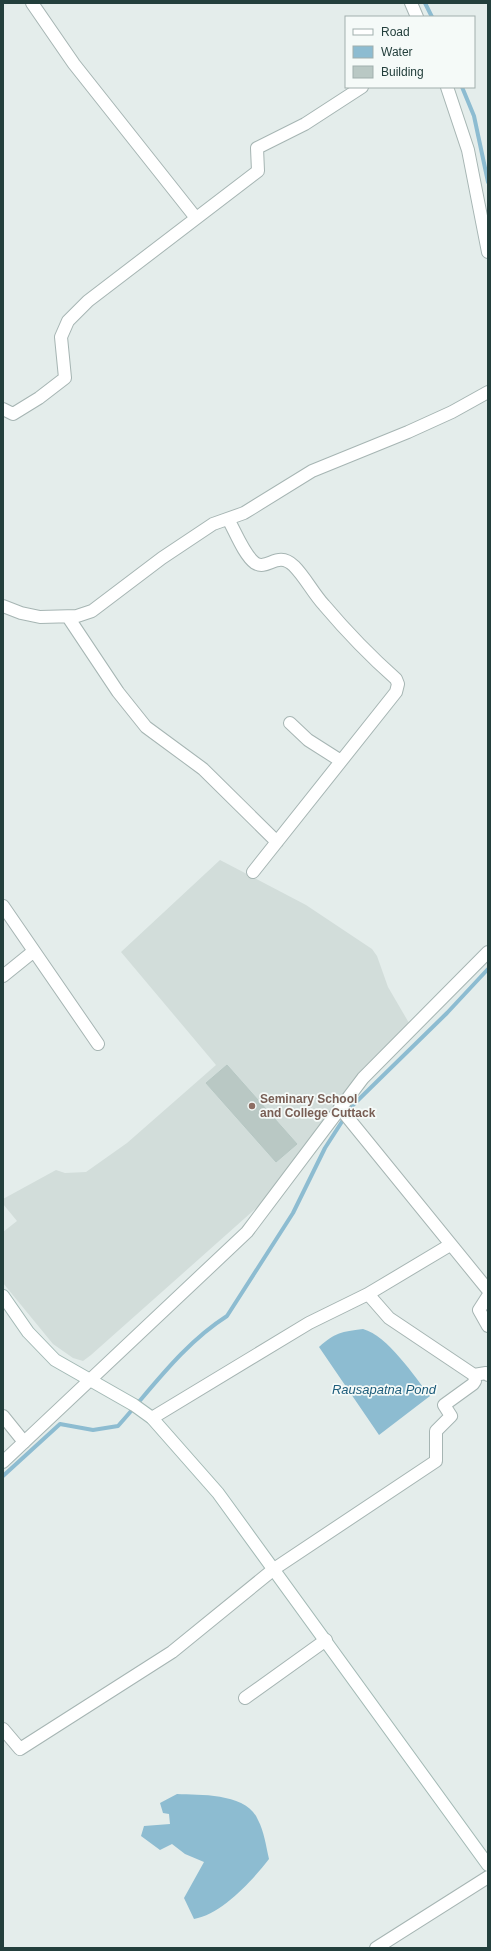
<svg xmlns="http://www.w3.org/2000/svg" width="491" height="1951" viewBox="0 0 491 1951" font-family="Helvetica,sans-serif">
	<rect width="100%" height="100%" fill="#e4edeb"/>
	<path fill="#d2ddda" d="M220 860 306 905 372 949 377 956 388 987 409 1023 363 1068 262 1203 91 1355 83 1361 73 1358 53 1344 3 1283V1232L17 1221 3 1204V1199L56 1170 65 1173 86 1172 127 1143 216 1065 121 952Z"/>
	<path fill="#8dbcd1" d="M363 1329C388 1336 414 1376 430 1396L379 1435 319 1347C336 1332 341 1332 363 1329Z
		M177 1794C201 1795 247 1793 258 1820 264 1831 266 1846 269 1859 252 1881 222 1914 194 1919L184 1898 204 1862 185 1854 172 1844 160 1850 141 1836 144 1826 170 1824 169 1814 163 1813 160 1803Z"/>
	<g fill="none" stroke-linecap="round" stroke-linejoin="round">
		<path stroke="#8dbcd1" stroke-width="4" d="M425 3 432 17
			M462 87 474 116 488 182
			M3 1476 60 1424 93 1430 118 1426C152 1388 183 1344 227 1316L293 1213 325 1148 352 1106 447 1013 488 969"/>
	</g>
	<path fill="#b9c8c4" stroke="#b6c7c3" d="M227 1065 297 1144 276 1162 206 1083Z"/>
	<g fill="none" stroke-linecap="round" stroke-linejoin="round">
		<defs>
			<path id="minor" d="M32 3 74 64 196 218
				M411 3 417 17
				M447 87 468 150 488 252
				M3 409 13 414 39 398 65 378 61 337 68 321 88 301 258 171 257 148 305 124 362 87
				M228 519C235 531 244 555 255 563 268 571 277 550 294 566 305 577 313 593 324 605 346 631 370 656 396 679L398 684 396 692 253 872
				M3 606 21 613 40 617 77 616 92 611 162 558 213 524 244 513 312 471 408 432 452 412 488 392
				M68 617 118 692 146 727 203 769 277 842
				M290 723 308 740 341 761
				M3 906 98 1044
				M3 976 34 951
				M340 1108 488 1290
				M368 1294 389 1318 474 1375 486 1373 488 1375
				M488 1296 479 1310 488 1326
				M3 1416 24 1442
				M152 1418 309 1323 368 1294 450 1245
				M245 1698 326 1640
				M3 1729 20 1749 172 1652 274 1569 436 1461V1431L451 1416 444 1405 473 1384 475 1381 474 1375
				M376 1948 488 1877"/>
			<path id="tertiary" d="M3 1462 247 1232 363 1078 488 952"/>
			<path id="secondary" d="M3 1296 28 1332 55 1360 134 1405 152 1418 218 1493 488 1865"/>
		</defs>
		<use href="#minor" stroke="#a6b5b3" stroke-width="14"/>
		<use href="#tertiary" stroke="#a6b5b3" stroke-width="14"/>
		<use href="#secondary" stroke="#a3b9b5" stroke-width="14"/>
		<use href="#minor" stroke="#fff" stroke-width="12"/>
		<use href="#tertiary" stroke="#fff" stroke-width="12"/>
		<use href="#secondary" stroke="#fff" stroke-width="12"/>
	</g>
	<circle fill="#8d6e63" stroke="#f5faf8" stroke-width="1.5" cx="252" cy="1106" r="4"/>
	<g text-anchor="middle" stroke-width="3.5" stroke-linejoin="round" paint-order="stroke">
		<g font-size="12" font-weight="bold" fill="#785e54" stroke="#f5faf8" text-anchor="start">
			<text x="260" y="1103">Seminary School<tspan x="260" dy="14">and College Cuttack</tspan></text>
		</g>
		<g font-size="13" font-style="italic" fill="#1e5d7b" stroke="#f5faf8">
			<text x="384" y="1394">Rausapatna Pond</text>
		</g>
	</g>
	<rect width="491" height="1951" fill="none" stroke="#233f3c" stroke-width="8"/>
	<rect x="345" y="16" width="130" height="72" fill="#f5faf8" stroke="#a1afad"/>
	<rect x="353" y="29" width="20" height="6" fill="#ffffff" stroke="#a1afad"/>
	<text x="381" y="36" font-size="12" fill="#233f3c">Road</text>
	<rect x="353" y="46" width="20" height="12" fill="#8dbcd1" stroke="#a1afad"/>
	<text x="381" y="56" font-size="12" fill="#233f3c">Water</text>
	<rect x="353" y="66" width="20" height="12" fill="#b9c8c4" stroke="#a1afad"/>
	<text x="381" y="76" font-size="12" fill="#233f3c">Building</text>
</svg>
